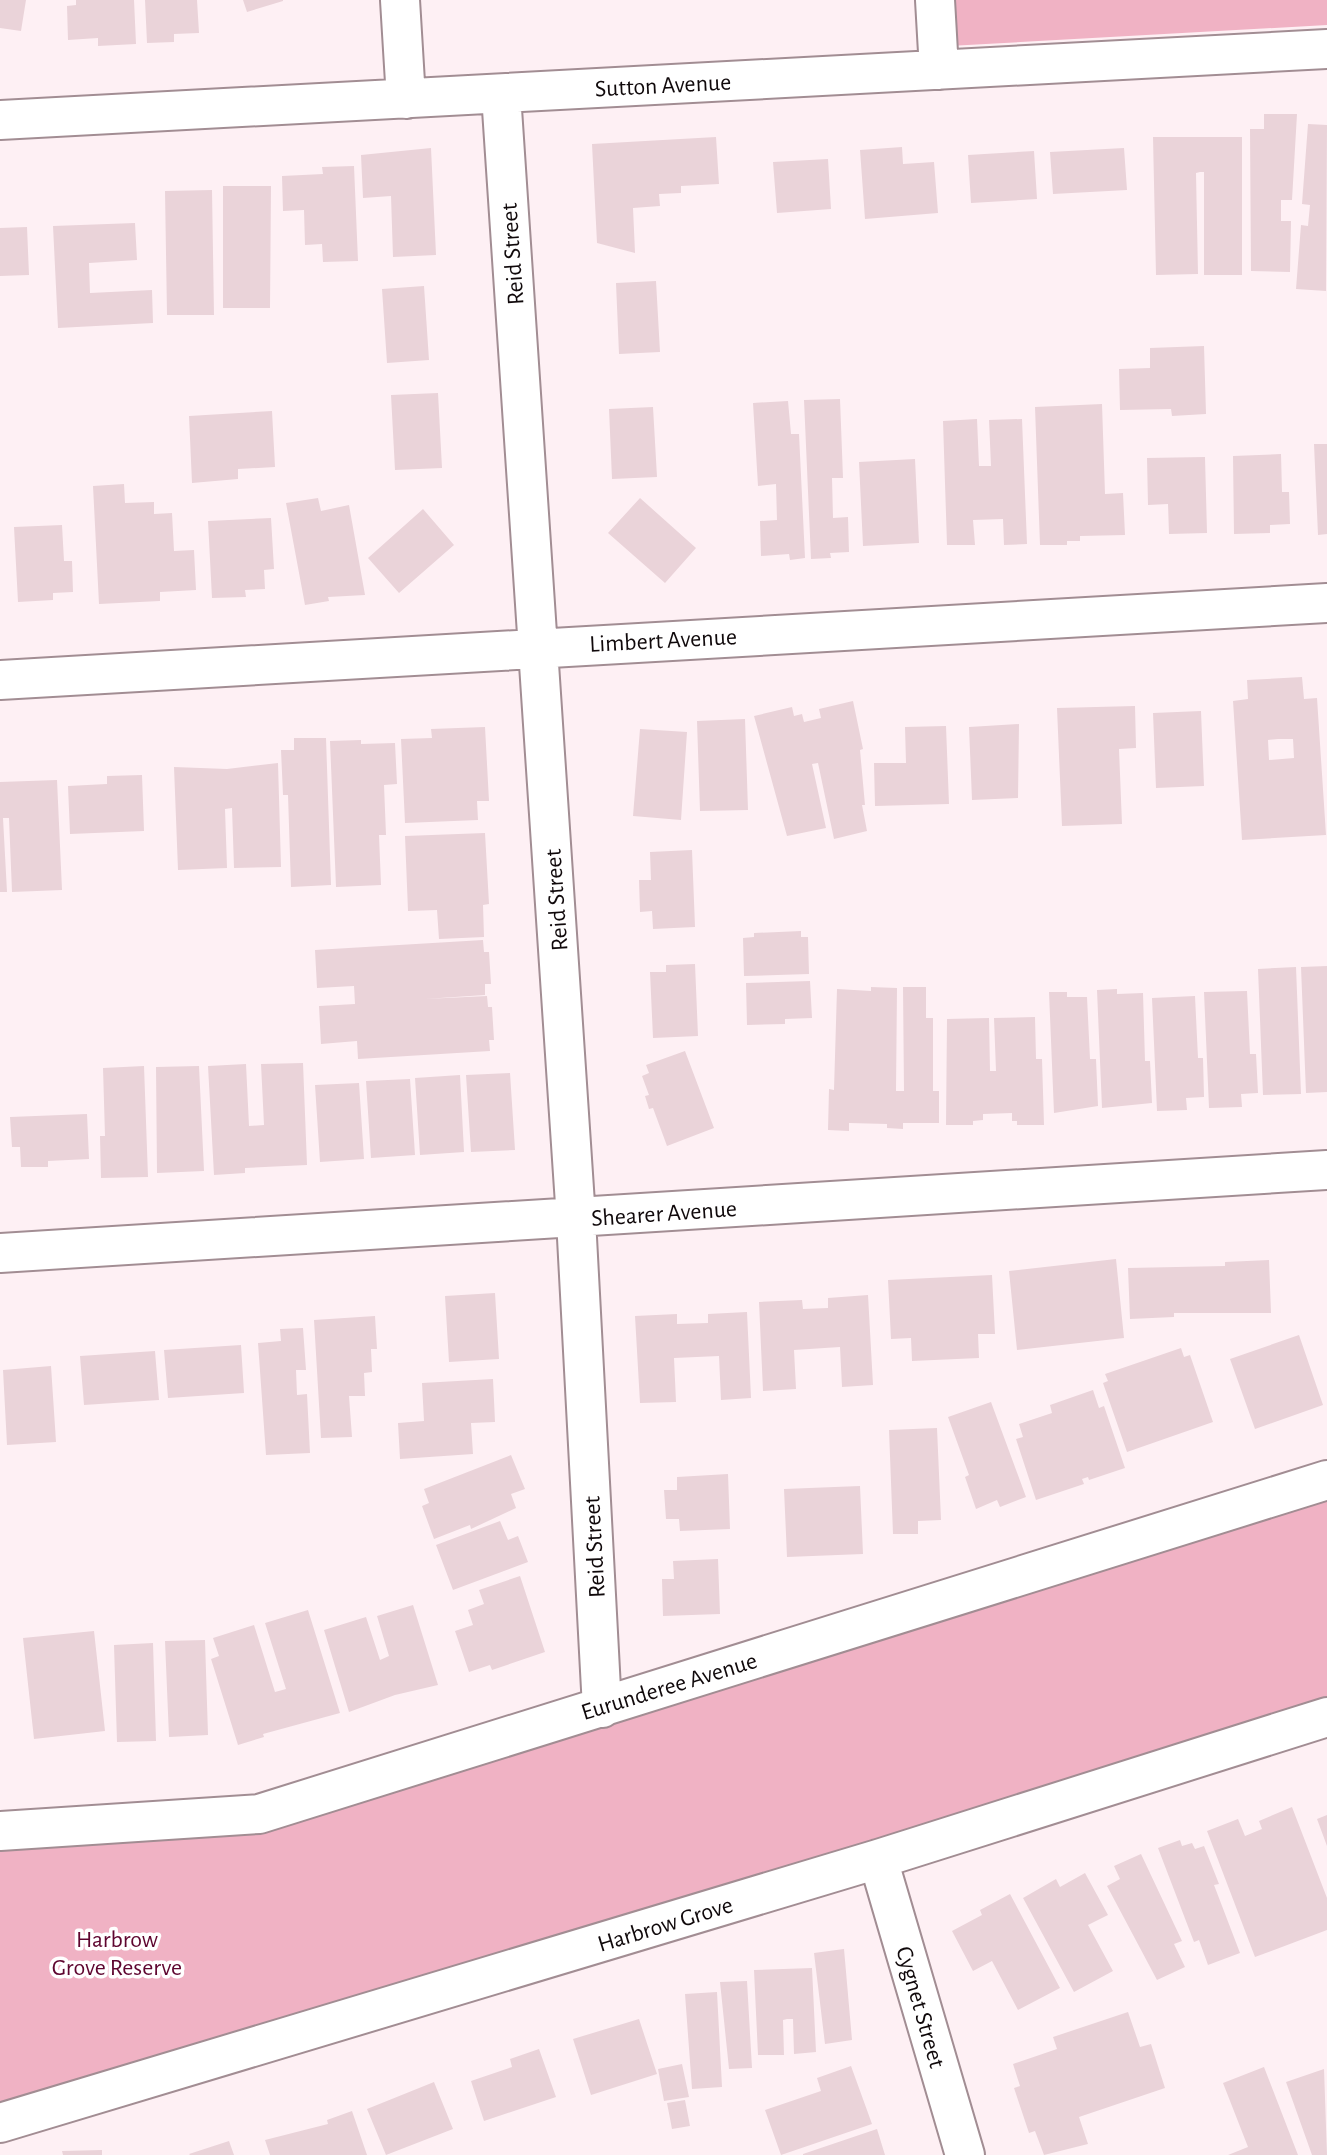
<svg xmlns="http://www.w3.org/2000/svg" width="1327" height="2155" viewBox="0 0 1327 2155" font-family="'Alegreya Sans',sans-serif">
	<rect width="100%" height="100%" fill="#fef0f4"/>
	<path fill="#f0b2c4" d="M946 0H1327V25L949 46Z
		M1327 1490V1703L0 2109V1840L259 1831Z"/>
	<path fill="#ead3d9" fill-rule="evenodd" d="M0 0H26L21 31 0 28Z
		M76 0H134L136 44 98 46V38L68 40 67 6 76 5Z
		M145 0H197L199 33 174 34V42L147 43Z
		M243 0H283V1L247 12Z
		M1264 114H1297L1292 200H1281V221H1291L1290 272 1251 271 1250 129H1264Z
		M1308 124 1327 125 1326 291 1296 289 1301 225 1308 226 1310 205 1302 204Z
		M716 137 719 184 681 186V193L659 194 660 206 633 208 635 253 597 243 592 144Z
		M1153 137H1242V275H1204V172H1200L1196 173 1198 274 1156 275Z
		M902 147 903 164 934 162 938 213 865 219 860 150Z
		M431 148 436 255 393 257 391 196 363 198 361 155Z
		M1124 148 1127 190 1053 194 1050 152Z
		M1034 151 1037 199 971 203 968 155Z
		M828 159 831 209 777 213 773 162Z
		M354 166 358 261 323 262 322 244 305 245 304 210 283 211 282 176 323 174 322 167Z
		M223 186H271L270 308H223Z
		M212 190 214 315H167L165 191Z
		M135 223 137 260 89 263 90 293 152 290 153 323 58 328 53 226Z
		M27 227 29 275 0 276V228Z
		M656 281 660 352 619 354 616 283Z
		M424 286 429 360 387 363 382 289Z
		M1204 346 1206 414 1172 416 1171 409 1120 410 1119 369 1150 368V348Z
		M438 393 442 468 395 470 391 395Z
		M840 399 843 478H832L833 518 848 517 849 552 830 553 831 558 811 559 804 400Z
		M788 401 791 434H799L805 558 790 560 789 554 761 556 760 521 777 520 776 484 758 486 753 403Z
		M1102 404 1105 494 1123 493 1125 535 1080 536V541H1067V545H1040L1035 407Z
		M653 407 657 477 612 479 609 409Z
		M272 411 275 467 238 469V479L192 483 189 416Z
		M977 419 979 466H991L989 420 1022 419 1027 544 1004 545 1003 519 973 520 975 545H947L943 421Z
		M1314 444H1327V534L1318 535Z
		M1281 454 1282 492H1289L1290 524 1270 525V533L1234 534 1233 456Z
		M1205 457 1207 533 1169 534 1168 504 1148 505 1147 458Z
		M915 459 919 543 863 546 859 462Z
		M124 484 125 503 154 502V514L172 513 174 551 194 550 196 590 160 592V601L99 604 93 486Z
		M318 498 321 511 349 505 365 595 328 597 329 601 305 605 286 503Z
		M640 498 696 548 665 583 608 533Z
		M423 509 454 545 399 593 368 558Z
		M271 518 274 569 264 570 265 589 245 590 246 597 212 598 208 521Z
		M62 525 64 561H72L73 592 53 593V600L18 602 14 527Z
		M1302 677 1304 699 1317 698 1326 835 1242 840 1233 701 1248 699 1247 680ZM1278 739H1293L1294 758 1269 760 1268 740Z
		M853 701 863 749 860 750 865 805H862L867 831 834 839 818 763 812 764 826 828 787 836 754 716 792 707 794 716 802 714 804 722 821 718 819 709Z
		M1135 706 1136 748 1119 749 1122 824 1062 826 1057 708Z
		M1201 711 1204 786 1156 788 1153 713Z
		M745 719 748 810 700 811 697 721Z
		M1019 724 1018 798 972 800 969 727Z
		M946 726 949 804 875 806 874 763H906L905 727Z
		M485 727 489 801H477L478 820 405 823 401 739 432 738 431 729Z
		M640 729 687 732 681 820 633 816Z
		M294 738H326L331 885 291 887 288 795H283L281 750H294Z
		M361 740V744L395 743 397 784 384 785 386 835H379L381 885 336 887 330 741Z
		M278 763 281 867 234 868 232 808 225 809 227 868 178 870 174 767 227 769Z
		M142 775 144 831 70 834 68 786 107 784V776Z
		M57 780 62 890 12 892 9 818H3L7 892H0V782Z
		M485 833 489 904 483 905 484 937 439 939 437 910 408 911 405 836Z
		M692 850 695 927 653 929 652 911 640 912 639 880H651L650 852Z
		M801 931V937H808L809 974 744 976 743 938 754 937V933Z
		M483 940 484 952H489L491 984H485V995L425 999 487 996 488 1007H492L494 1040H489L490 1051 358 1059 357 1041 321 1044 319 1006 355 1004 354 986 317 988 315 950Z
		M695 964 698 1036 653 1038 650 972H666V965Z
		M1327 966V1092L1306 1093 1301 967Z
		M1296 967 1301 1094 1263 1095 1258 969Z
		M810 981 812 1018 785 1019V1024L747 1025 746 983Z
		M871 987 897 988 896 1091H904L903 987H926V1018H933V1091H939V1123H903V1129L887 1128V1124L849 1123V1131L828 1130 829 1089 834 1090 837 989 871 991Z
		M1117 989V994L1143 993 1145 1061H1150L1152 1103 1102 1108 1097 990Z
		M1247 991 1250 1054H1256L1258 1093 1241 1094 1242 1107 1209 1108 1204 992Z
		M1049 992H1067V997H1087L1090 1059H1096L1098 1106 1054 1113Z
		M1195 996 1198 1058H1203L1204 1097 1186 1098 1187 1110 1157 1111 1152 998Z
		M1035 1017 1036 1059H1042L1044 1125H1017V1121H1012V1113L983 1114V1120L973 1121V1125H946L947 1019 989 1018 990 1071H996L994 1018Z
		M685 1051 714 1128 667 1146 653 1108 649 1109 645 1096 649 1095 642 1076 649 1073 646 1065Z
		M303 1063 307 1165 245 1168V1173L214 1175 208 1066 246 1064 249 1126 264 1125 261 1064Z
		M144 1066 148 1177 101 1178 100 1136H105L103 1068Z
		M199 1066 204 1171 157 1173 156 1067Z
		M510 1073 515 1150 471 1152 466 1075Z
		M460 1075 464 1152 420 1155 415 1078Z
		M410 1079 415 1155 371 1158 366 1081Z
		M359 1083 364 1159 320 1162 315 1085Z
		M87 1114 89 1159 48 1161V1167H21L20 1147H12L10 1117Z
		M1116 1259 1124 1338 1017 1350 1009 1271Z
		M1269 1260 1271 1313H1174V1317L1130 1319 1128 1268 1225 1266V1262Z
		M992 1275 995 1334H978L979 1358 912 1361 911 1338 891 1339 888 1280Z
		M495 1293 499 1359 449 1362 445 1296Z
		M868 1295 873 1385 842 1387 840 1347 794 1350 796 1389 763 1391 759 1302 802 1300 803 1309 828 1308V1298Z
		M747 1312 751 1398 721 1400 719 1356 674 1358 676 1402 640 1403 635 1316 677 1314V1324L708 1323V1314Z
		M375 1316 377 1349H371L372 1372 364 1373 365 1396H349L352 1437 321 1438 314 1320Z
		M303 1328 306 1370H296L297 1395 307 1394 310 1453 266 1455 258 1343 281 1341 280 1329Z
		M1299 1335 1323 1405 1255 1429 1230 1359Z
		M241 1345 244 1393 168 1398 164 1350Z
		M1181 1348 1184 1357 1190 1355 1213 1422 1127 1452 1103 1383 1108 1381 1105 1374Z
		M155 1351 159 1400 84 1405 80 1356Z
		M51 1366 56 1442 7 1445 3 1370Z
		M493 1379 495 1422 471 1423 473 1454 400 1459 398 1423 424 1421 422 1383Z
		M1093 1390 1099 1408 1104 1406 1125 1468 1089 1480 1088 1477 1082 1479 1084 1484 1036 1500 1016 1439 1023 1437 1019 1424 1052 1413 1050 1405Z
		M991 1402 1026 1497 1000 1507 997 1500 976 1509 965 1477 969 1475 948 1417Z
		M937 1428 941 1520 918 1521V1534H893L889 1430Z
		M511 1455 525 1489 511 1494 516 1508 471 1529 470 1525 434 1539 422 1506 429 1503 424 1489Z
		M728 1474 730 1529 680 1531 679 1519H666L664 1490H677V1477Z
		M860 1486 863 1554 787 1557 784 1489Z
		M500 1521 508 1540 518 1536 528 1562 453 1590 436 1545Z
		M718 1559 720 1614 663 1616 662 1579H674L673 1561Z
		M520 1576 545 1652 492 1670 490 1665 469 1672 455 1631 473 1625 468 1610 484 1604 479 1590Z
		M413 1605 438 1685 395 1695 349 1712 324 1630 366 1617 380 1660 389 1656 377 1616Z
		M308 1610 340 1713 263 1734 264 1737 238 1745 211 1659 219 1656 213 1638 254 1625 275 1692 286 1689 265 1623Z
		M94 1631 105 1731 34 1739 23 1638Z
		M205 1640 208 1735 169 1737 165 1641Z
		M153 1643 156 1741 117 1742 114 1645Z
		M1292 1807 1327 1898V1930L1255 1957 1207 1831 1238 1819 1245 1836 1262 1829 1259 1821Z
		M1327 1815V1846L1317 1819Z
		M1180 1840 1182 1846 1192 1843 1195 1849 1204 1846 1219 1884 1214 1885 1240 1953 1208 1965 1199 1940 1194 1942 1158 1848Z
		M1141 1854 1182 1941 1174 1944 1185 1967 1157 1980 1107 1886 1120 1879 1114 1866Z
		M1085 1873 1108 1915 1088 1925 1113 1971 1074 1992 1023 1898 1056 1879 1060 1887Z
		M1010 1894 1060 1988 1018 2010 992 1961 973 1971 952 1931 982 1915 980 1910Z
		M844 1949 852 2040 825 2044 814 1953Z
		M812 1968 816 2052 794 2054 793 2019H787L783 2020 784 2055H758L754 1970Z
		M747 1981 752 2068 729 2069 720 1982Z
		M717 1992 722 2087 692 2089 685 1994Z
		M1128 2012 1140 2047 1151 2044 1165 2088 1079 2117 1088 2144 1044 2155 1035 2131 1029 2133 1014 2088 1020 2086 1013 2064 1057 2049 1053 2037Z
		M639 2019 657 2074 591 2095 573 2039Z
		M539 2049 556 2097 484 2121 471 2081 512 2067 510 2059Z
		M682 2064 689 2097 664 2101 658 2069Z
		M851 2066 872 2124 781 2155 765 2110 821 2091 817 2078Z
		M1264 2067 1298 2155H1228L1248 2147 1223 2083Z
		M1324 2069 1327 2155H1312L1286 2082Z
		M434 2082 453 2129 386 2155 367 2109Z
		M685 2100 690 2126 672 2129 667 2103Z
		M352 2111 367 2155H270L265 2140 328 2124 327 2120Z
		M877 2129 885 2155H803V2154Z
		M229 2141 234 2155H190L189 2154Z
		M102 2150V2155H63L62 2151Z"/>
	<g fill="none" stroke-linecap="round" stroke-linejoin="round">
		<defs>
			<path id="street" d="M400 0 406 99
				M935 0 939 70
				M501 94 576 1219 602 1708
				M0 120 1327 49
				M0 680 1327 603
				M0 1253 1327 1170
				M0 1831 259 1814 1327 1480
				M878 1859 965 2155
				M0 2123 878 1859 1327 1717"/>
		</defs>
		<use href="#street" stroke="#a28d93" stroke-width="42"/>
		<use href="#street" stroke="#fff" stroke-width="38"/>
	</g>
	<g text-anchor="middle" stroke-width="7" stroke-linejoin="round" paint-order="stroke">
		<g font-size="24" fill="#10090b" stroke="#fff">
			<text transform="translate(663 85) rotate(-3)" y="8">Sutton Avenue</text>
			<text transform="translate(512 254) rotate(-94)" y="8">Reid Street</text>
			<text transform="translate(663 640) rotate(-3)" y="8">Limbert Avenue</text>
			<text transform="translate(556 900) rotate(-94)" y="8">Reid Street</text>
			<text transform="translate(664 1213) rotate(-4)" y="8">Shearer Avenue</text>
			<text transform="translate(594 1547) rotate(-93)" y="8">Reid Street</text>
			<text transform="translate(669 1686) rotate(-17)" y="8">Eurunderee Avenue</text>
			<text transform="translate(665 1924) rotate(-17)" y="8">Harbrow Grove</text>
			<text transform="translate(921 2007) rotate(74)" y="8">Cygnet Street</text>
		</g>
		<g font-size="24" fill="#5e052f" stroke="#fff">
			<text x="117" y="1947">Harbrow<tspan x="117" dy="28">Grove Reserve</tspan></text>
		</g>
	</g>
</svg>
